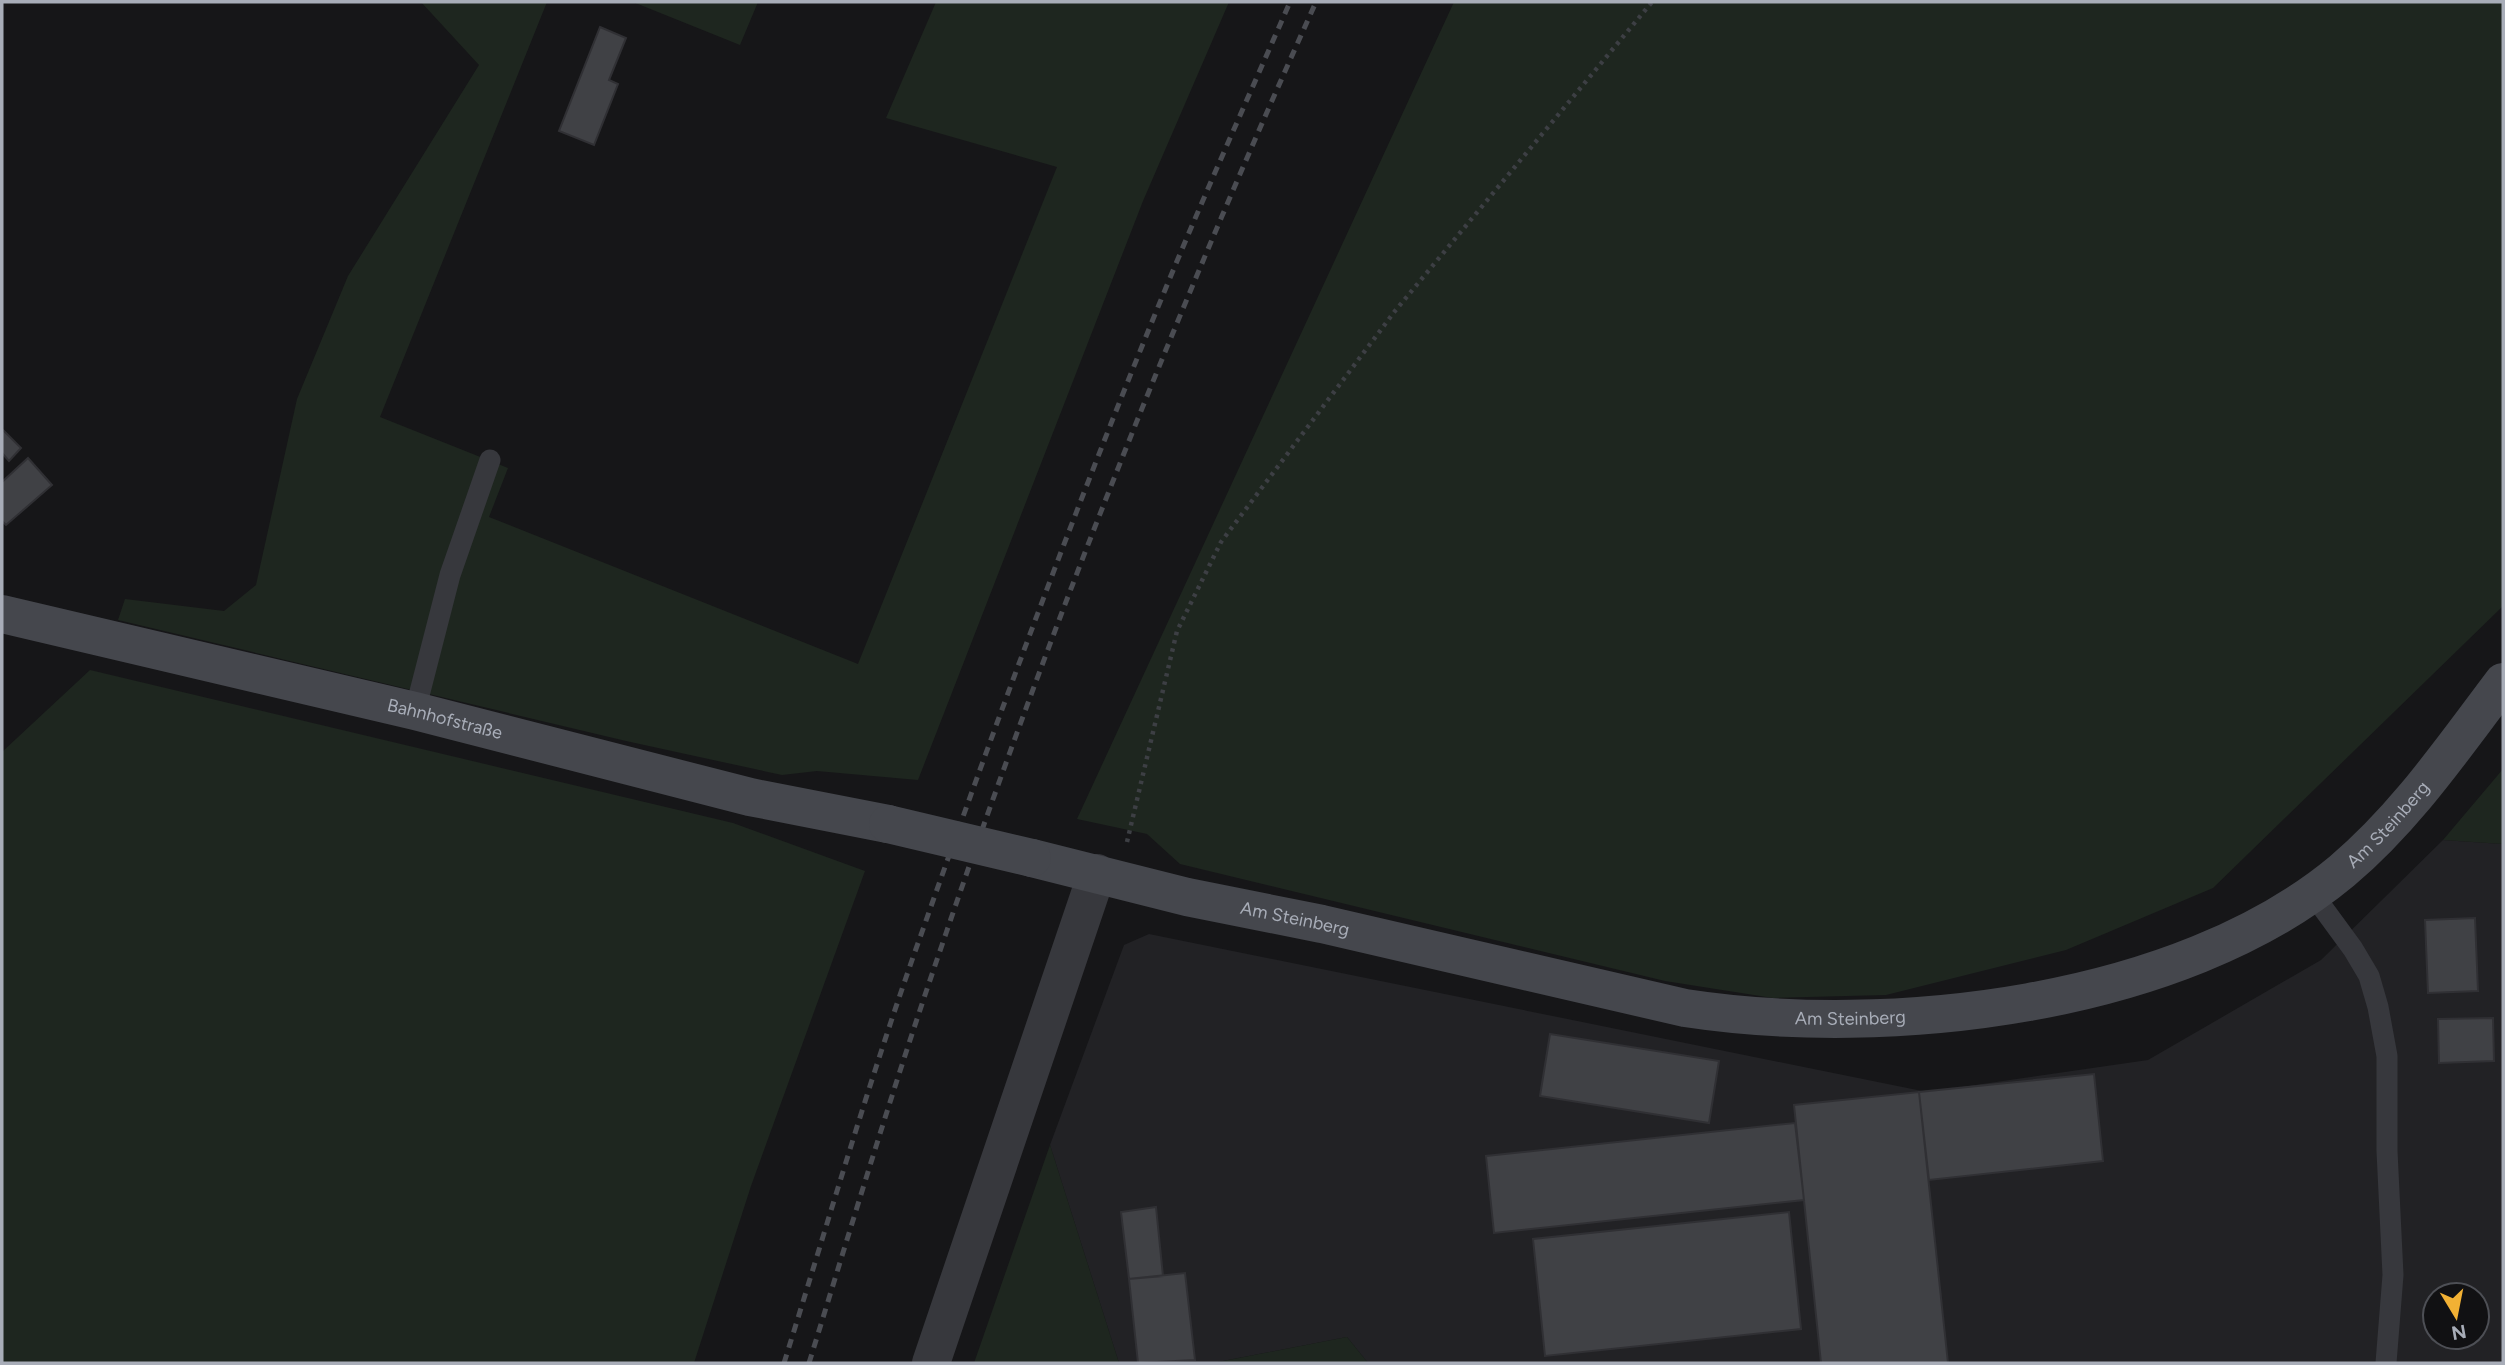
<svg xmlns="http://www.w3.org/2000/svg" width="2505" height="1365" viewBox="0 0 2505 1365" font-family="Figtree,sans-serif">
	<rect width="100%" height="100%" fill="#161618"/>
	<path fill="#222225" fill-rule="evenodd" d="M2443 840 2503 844V1363H1368L1347 1337 1213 1363H1119L1050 1145 1124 945 1149 934 1927 1092 2148 1060 2321 960ZM2435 1295H2477V1337H2435Z"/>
	<path fill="#1e261f" d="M421 2H547L380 417 508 468 489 517 858 664 1057 167 886 118 936 2H1229L1143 201 918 780 817 771 782 775 626 741 118 620 125 599 224 611 256 585 297 399 348 276 479 65Z
		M633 2H758L740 45Z
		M1454 2H2503V606L2213 888 2066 950 1886 995 1773 998 1665 981 1180 864 1147 834 1077 819Z
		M90 670 733 823 865 871 751 1186 694 1363H2V752Z
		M2503 769V844L2443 840Z
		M1050 1145 1119 1363H974Z
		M1347 1337 1368 1363H1213Z"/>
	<path fill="#404145" stroke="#303034" stroke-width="2" d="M600 27 626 38 609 80 618 84 594 145 559 131Z
		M2 429 21 448 9 461 2 453Z
		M28 458 52 485 6 525 2 521V482Z
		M2475 918 2478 991 2428 993 2425 920Z
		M2493 1018 2494 1061 2439 1063 2438 1019Z
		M1550 1034 1719 1061 1709 1123 1540 1096Z
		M2094 1074 2103 1161 1929 1180 1919 1092Z
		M1919 1092 1948 1363H1821L1794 1105Z
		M1795 1123 1804 1200 1494 1233 1486 1156Z
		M1156 1207 1163 1276 1129 1279 1121 1212Z
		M1789 1212 1801 1329 1545 1356 1533 1239Z
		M1185 1273 1195 1360 1138 1363 1129 1279Z"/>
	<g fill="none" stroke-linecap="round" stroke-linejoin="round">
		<path stroke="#3d3f44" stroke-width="4.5" stroke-dasharray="3.5 5" stroke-linecap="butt" d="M1127 842 1177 631 1221 542 1395 311 1652 2"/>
		<path stroke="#37383d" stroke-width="21" d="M415 711 450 575 490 460
			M2312 893 2353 949 2369 976 2378 1007 2387 1056V1151L2393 1275 2386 1363"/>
		<path stroke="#37383d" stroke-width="38" d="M931 1363 1097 873"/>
		<g stroke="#45474d" stroke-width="38">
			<path id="s1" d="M2 614 415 711 750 797 888 824"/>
			<path id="s2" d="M1032 858 1187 897 1322 924 1685 1008C1888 1039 2179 1007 2342 871 2406 817 2453 748 2503 682"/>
		</g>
		<path stroke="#4a4c52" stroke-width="5" stroke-dasharray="9 7" stroke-linecap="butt" d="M784 1363C829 1219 871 1074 922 932 998 716 1078 501 1165 290 1205 193 1248 98 1290 2
			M809 1363C852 1224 894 1084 942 945 1051 625 1177 310 1316 2"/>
		<path stroke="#45474d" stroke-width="38" d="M888 824 1032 858"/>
	</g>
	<g text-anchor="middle" stroke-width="6" stroke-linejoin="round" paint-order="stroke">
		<g font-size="18" fill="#a8adb8" stroke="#111113">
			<text dy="6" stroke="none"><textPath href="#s1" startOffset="455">Bahnhofstraße</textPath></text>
			<text dy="6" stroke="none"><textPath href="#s2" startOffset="1424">Am Steinberg</textPath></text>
			<text dy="6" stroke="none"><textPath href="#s2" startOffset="270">Am Steinberg</textPath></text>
			<text dy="6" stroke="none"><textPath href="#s2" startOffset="836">Am Steinberg</textPath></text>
		</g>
	</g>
	<rect width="2505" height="1365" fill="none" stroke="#a8adb8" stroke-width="7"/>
	<g transform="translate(2456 1316) rotate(170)"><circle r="33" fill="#111113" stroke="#4d4f55" stroke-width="2"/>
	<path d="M0-5L12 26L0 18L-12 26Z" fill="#f2b134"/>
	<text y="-10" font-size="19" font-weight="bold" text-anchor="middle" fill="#a8adb8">N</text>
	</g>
</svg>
